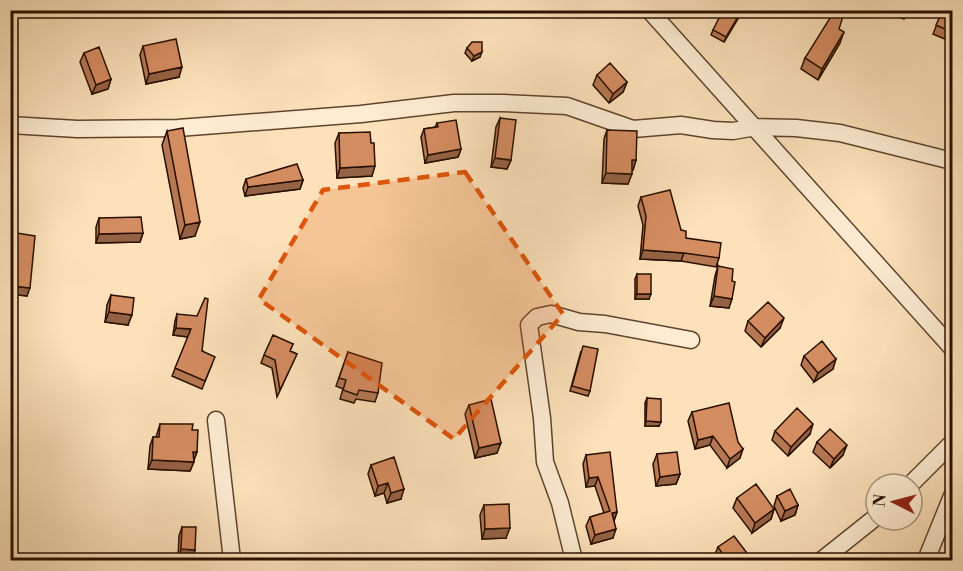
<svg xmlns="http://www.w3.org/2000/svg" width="963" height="571" viewBox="0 0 963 571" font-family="'Libre Bodoni',serif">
	<rect width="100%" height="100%" fill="#fce1ba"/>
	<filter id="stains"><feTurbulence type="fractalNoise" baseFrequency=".00333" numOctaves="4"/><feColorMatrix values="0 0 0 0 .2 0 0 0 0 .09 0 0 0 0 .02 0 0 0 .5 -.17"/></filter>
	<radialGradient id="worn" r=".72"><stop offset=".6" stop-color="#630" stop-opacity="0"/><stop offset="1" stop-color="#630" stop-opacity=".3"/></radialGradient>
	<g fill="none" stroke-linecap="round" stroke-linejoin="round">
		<defs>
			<path id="minor" d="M649 10 952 348
				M10 125 77 129 178 128 361 114 454 103H503L567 106 633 129 681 125 713 130 733 131 756 127 796 128 840 133 952 161
				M216 420 232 560
				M911 484 952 443
				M574 560 560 503 545 462 542 418 529 325 537 317 551 314 579 322 605 324 691 340
				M822 560 876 517
				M926 560 952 496"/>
		</defs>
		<use href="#minor" stroke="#5e442e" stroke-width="19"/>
		<use href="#minor" stroke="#fdecd2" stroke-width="16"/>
	</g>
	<path fill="#b67853" stroke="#291000" stroke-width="1.5" d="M743 10 724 42 711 35 713 30Z
		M887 10H908L904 19 886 12Z
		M937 10H952V42L933 34 941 14 937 11Z
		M839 29 840 43 818 80 801 69 805 58Z
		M143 46 179 77 146 84 140 55Z
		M467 48 480 57 472 61 465 53Z
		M84 53 111 79 108 89 92 94 80 62Z
		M597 75 627 82 623 92 609 103 593 85Z
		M500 118 511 160 507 169 491 167 496 127Z
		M437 123 461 149 458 157 425 163 421 137 424 129 435 127Z
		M607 130 636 160 633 170H632L628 184 602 183 604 139Z
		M167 131 195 236 180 239 162 145Z
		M339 133 371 143 372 176 337 178 335 143Z
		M246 179 303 180 300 189 245 196 243 188Z
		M641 197 681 230 686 238 719 258 716 267 681 261 640 259 643 225 638 206Z
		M99 218 143 233 140 242 96 243V227Z
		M10 232 27 296 10 294Z
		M718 266 729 308 710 306 715 276Z
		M637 274 649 299H635V279Z
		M111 295 128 325 105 322 107 305Z
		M177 314 212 364 202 389 172 376 188 337 173 335 175 321Z
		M748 321 780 328 761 347 745 331Z
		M293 344 290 351 297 354 277 397 272 368 261 363 264 355Z
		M581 351 590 391 588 396 570 391Z
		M348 352 378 393 375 402 356 399 354 403 340 399 343 389 336 386Z
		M804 356 833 369 814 382 801 365Z
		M647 398 659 426H645V403Z
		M469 405 497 453 475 458 465 414Z
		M692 412 740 458 727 468 710 445 695 449 688 421Z
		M160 424 192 430 197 452 190 471 148 469 150 446 153 437H156Z
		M775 431 810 434 788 456 772 440Z
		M817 442 843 455 830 468 813 452Z
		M657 454 680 474 676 484 656 486 653 464Z
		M586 455 617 512 614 520 613 538 591 544 586 526 590 517 604 513 595 486 586 487 583 464Z
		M371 465 401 499 387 503 384 493 375 496 368 474Z
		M777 496 798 505 795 515 781 521 774 506Z
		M737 498 774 509 771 519 752 533 733 508Z
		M484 505 506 538 482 539 480 515Z
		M182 527 195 550 192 559H178L179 536Z
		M718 547 753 561H722L716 552Z"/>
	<path fill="#946244" stroke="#291000" stroke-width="1.5" d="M742 10H743L724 42 726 37Z
		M844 32 840 43 818 80 822 69Z
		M482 52 480 57 472 61 474 56Z
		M182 67 179 77 146 84 149 74Z
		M111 79 108 89 92 94 96 85Z
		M627 82 623 92 609 103 613 94Z
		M461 149 458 157 425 163 428 155Z
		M495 158 511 160 507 169 491 167Z
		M632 160H636L633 170H628Z
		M375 166 372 176 337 178 340 168Z
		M606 173 632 174 628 184 602 183Z
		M303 180 300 189 245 196 248 187Z
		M200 222 195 236 180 239 185 225Z
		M143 233 140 242 96 243 99 234Z
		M643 250 684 253 681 261 640 259Z
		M12 286 30 288 27 296 10 294Z
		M637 294H651L649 299H635Z
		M714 296 732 299 729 308 710 306Z
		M109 312 132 315 128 325 105 322Z
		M784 318 780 328 761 347 765 338Z
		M176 328 191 329 188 337 173 335Z
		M836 359 833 369 814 382 818 373Z
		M646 421 661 422 659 426H645Z
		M813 424 810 434 788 456 791 447Z
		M713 436 710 445 695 449 698 440Z
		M501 443 497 453 475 458 479 448Z
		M847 445 843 455 830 468 834 459Z
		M743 449 740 458 727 468 730 459Z
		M193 452H197L193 461Z
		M152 460 194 462 190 471 148 469Z
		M680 474 676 484 656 486 660 477Z
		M598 477 595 486 586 487 589 478Z
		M388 483 384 493 375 496 378 486Z
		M404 489 401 499 387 503 391 493Z
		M798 505 795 515 781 521 785 511Z
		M774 509 771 519 752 533 755 523Z
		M617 512 614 521 612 513Z
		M510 528 506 538 482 539 485 529Z
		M616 529 613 538 591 544 595 535Z
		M181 549 195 550 192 559H178Z
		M16 551 13 561H10V552Z"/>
	<path fill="#d48c61" stroke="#291000" stroke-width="1.5" d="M723 10H742L726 37 713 30Z
		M835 10H845L839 29 844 32 822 69 805 58Z
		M943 10H952V32L936 25Z
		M176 39 182 67 149 74 143 46Z
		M472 42H482V52L474 56 467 48Z
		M99 47 111 79 96 85 84 53Z
		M610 63 627 82 613 94 597 75Z
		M500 118 516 120 511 160 495 158Z
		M456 120 461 149 428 155 424 129 438 127 437 123Z
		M183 128 200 222 185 225 167 131Z
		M607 130 637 131 636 160H632V174L606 173Z
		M370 132 371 143H374L375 166 340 168 339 133Z
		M297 164 303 180 248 187 246 179Z
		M670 190 681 230 686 231V238L721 243 719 258 684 253 643 250 646 216 641 197Z
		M141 217 143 233 99 234V218Z
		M10 232 35 236 30 288 12 286 13 271 10 272Z
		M718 266 733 269 732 281 735 282 732 299 714 296Z
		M637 274H651V294H637Z
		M111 295 134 298 132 315 109 312Z
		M205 298 208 299 202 351 215 357 205 381 175 368 191 329 176 328 177 314 197 316Z
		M768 302 784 318 765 338 748 321Z
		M273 335 293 344 290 351 297 354 280 390 275 360 264 355Z
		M822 341 836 359 818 373 804 356Z
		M583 346 598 349 590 391 572 386Z
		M348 352 382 363 378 393 359 390 357 395 343 390 346 380 339 378Z
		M647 398 661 399V422L646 421Z
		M491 399 501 443 479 448 469 405Z
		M729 403 738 442 743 449 730 459 713 436 698 440 692 412Z
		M797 408 813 424 791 447 775 431Z
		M160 424H193L192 430H198L197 452H193L194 462 152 460 153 437H159Z
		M830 429 847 445 834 459 817 442Z
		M610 452 617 512 612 513 616 529 595 535 590 517 610 511 598 477 589 478 586 455Z
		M677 452 680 474 660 477 657 454Z
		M394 457 404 489 391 493 388 483 378 486 371 465Z
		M756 484 774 509 755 523 737 498Z
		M790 489 798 505 785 511 777 496Z
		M509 504 510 528 485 529 484 505Z
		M10 522 16 551 10 552Z
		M182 527H196L195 550 181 549Z
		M734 536 753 561H727L718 547Z"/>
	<path fill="#de550b" fill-opacity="0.2" stroke="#de550b" stroke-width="4.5" stroke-dasharray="12 8" stroke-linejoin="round" d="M465 172 563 314 454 439 259 299 323 190Z"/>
	<rect width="963" height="571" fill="none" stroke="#fce1ba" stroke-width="36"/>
	<rect x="12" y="12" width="939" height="547" fill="none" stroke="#291000" stroke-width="3"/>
	<rect x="18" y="18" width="927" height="535" fill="none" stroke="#291000" stroke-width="1.5"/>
	<g transform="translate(894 502) rotate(276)"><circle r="28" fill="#fdecd2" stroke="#a8947e" stroke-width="1.5"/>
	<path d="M0-4.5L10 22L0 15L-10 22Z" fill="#8f2418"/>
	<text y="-9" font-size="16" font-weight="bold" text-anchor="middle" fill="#291000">N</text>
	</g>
	<rect width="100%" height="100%" filter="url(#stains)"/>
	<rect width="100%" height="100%" fill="url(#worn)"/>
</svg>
